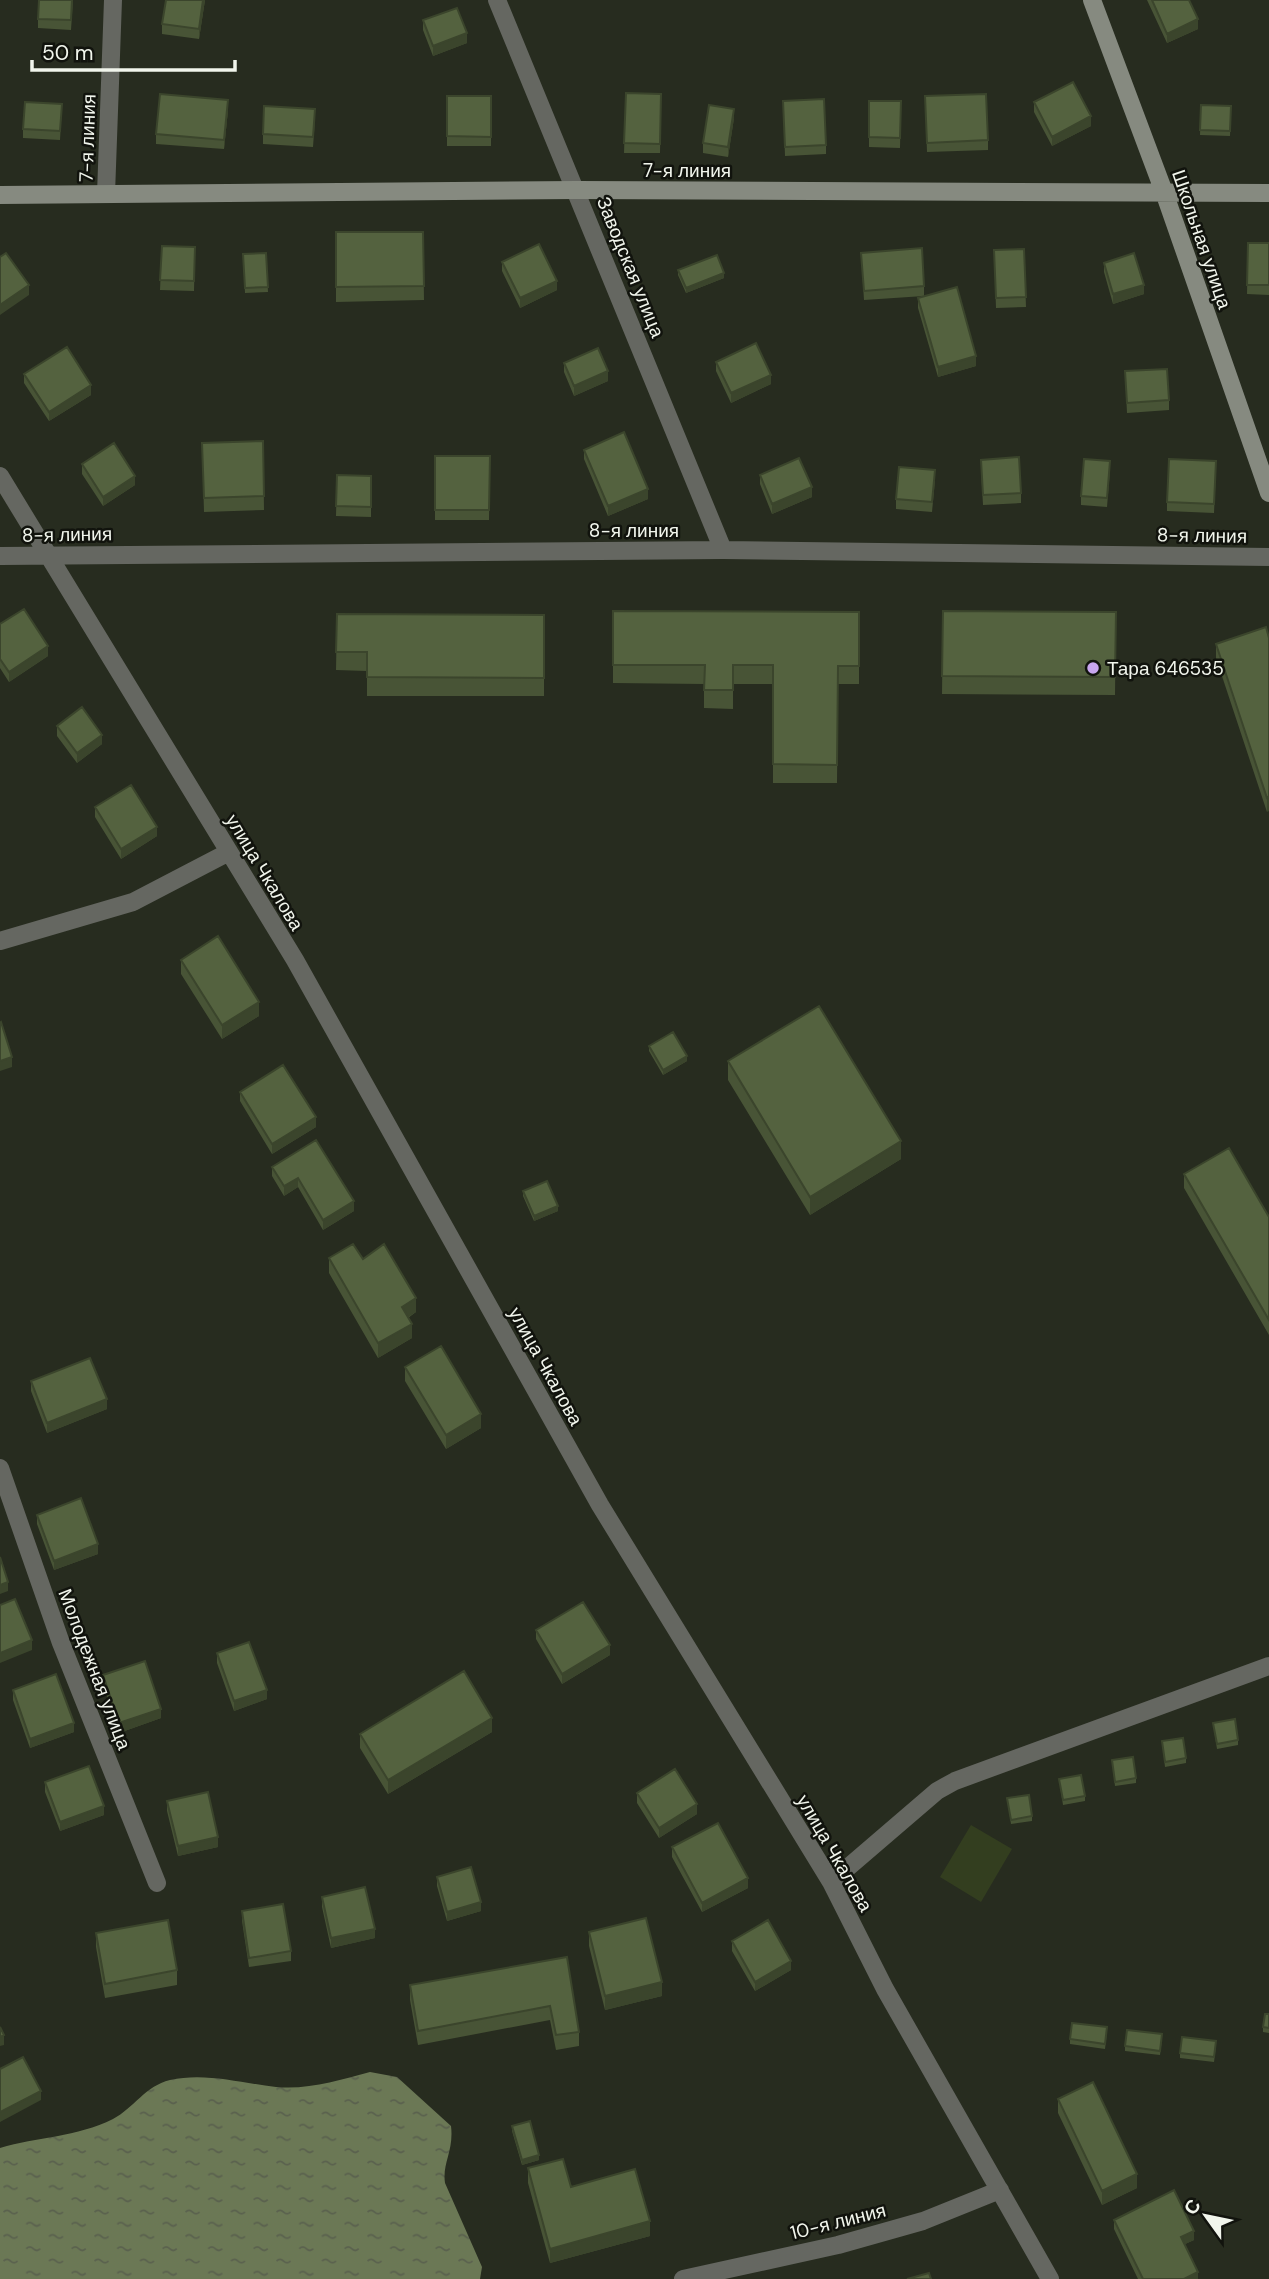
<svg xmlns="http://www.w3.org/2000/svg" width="1269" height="2279" viewBox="0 0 1269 2279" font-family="'DM Sans',sans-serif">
	<defs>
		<pattern id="water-ripples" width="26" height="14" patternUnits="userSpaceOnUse" patternTransform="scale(1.75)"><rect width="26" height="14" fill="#6b7855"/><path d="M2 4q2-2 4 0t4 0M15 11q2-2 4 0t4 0" fill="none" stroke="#5a614e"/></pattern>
	</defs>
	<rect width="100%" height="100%" fill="#272c1f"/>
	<path fill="#333e1f" d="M971 1825 1012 1849 981 1902 940 1877Z"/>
	<path fill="url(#water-ripples)" d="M370 2072 397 2077 451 2126C454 2151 442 2163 445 2183L482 2267 480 2279H0V2148C37 2137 77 2137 113 2119 134 2108 145 2086 170 2080 205 2072 241 2083 276 2087 309 2090 339 2080 370 2072Z"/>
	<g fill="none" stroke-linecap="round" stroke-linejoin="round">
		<path stroke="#656761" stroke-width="18" d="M497 0 723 550
			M106 194 113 0
			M0 476 295 960 600 1505 831 1882 885 1989 1050 2279
			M0 556 723 550 1269 557
			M0 941 133 902 229 852
			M0 1468 61 1643 157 1883
			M831 1882 937 1791 955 1781 1269 1666
			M683 2279 838 2245 923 2221 1000 2190"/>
		<path stroke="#868a80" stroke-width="18" d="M1092 0 1164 192 1269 493
			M0 195 577 190 1269 193"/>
	</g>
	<path fill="#485436" d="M73 0 71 30 38 28V19Z
		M205 0 199 39 162 34V24Z
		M1147 0H1189L1198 29 1167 43Z
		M423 20 467 43 433 56 423 30Z
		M626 93 661 94 660 153H624Z
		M447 96H491V146H447Z
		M925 96 988 140V150L927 152Z
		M783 101 826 145V154L785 156Z
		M869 101H901L900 148 869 147Z
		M1034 102 1091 126 1052 146 1034 112Z
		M62 104 60 140 23 138V129Z
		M1201 105 1231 106 1230 136 1200 135Z
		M228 110 224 149 156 144V134Z
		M734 118 728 157 703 153V143Z
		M315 119 313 147 263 144V134Z
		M336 232H423L424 300 336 302Z
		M1248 243H1269V295L1247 294Z
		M162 246 195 247 194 291 160 290Z
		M1024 249 1026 307 996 308 994 250Z
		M266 253 268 292 245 293 243 254Z
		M861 253 924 286V296L864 300Z
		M502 262 557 290 520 308 502 271Z
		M1104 263 1144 294 1113 304 1104 272Z
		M678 270 724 278 686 293 678 275Z
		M918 298 976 366 938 377 918 308Z
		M716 362 771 384 731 403 716 371Z
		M564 363 608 381 574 396 564 372Z
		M1125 371 1169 400V410L1127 413Z
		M24 374 91 395 49 421 24 383Z
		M263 441 264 510 204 512 202 443Z
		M584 450 648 499 608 516 584 459Z
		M435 456H490L489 520H435Z
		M82 464 135 485 103 506 82 474Z
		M981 469 1021 493V503L983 505Z
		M1110 470 1107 507 1081 505V496Z
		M1216 470 1214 513 1167 511V502Z
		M337 475 371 476V517L336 516Z
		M760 475 812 497 772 514 760 484Z
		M935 480 932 512 896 509V499Z
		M613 611 859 612V684H838L837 783H773V684H733V709L704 708V684L613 683Z
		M943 611 1116 612 1115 695 942 694Z
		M337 614 544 615V696H367V671L336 670Z
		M0 624 48 656 9 682 0 668Z
		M1269 638 1267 812 1216 658V644Z
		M57 726 102 744 77 763 57 736Z
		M95 807 157 836 121 859 95 817Z
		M181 960 259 1016 222 1039 181 974Z
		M649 1046 687 1061 663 1075 649 1051Z
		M728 1061 901 1159 810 1215 728 1080Z
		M240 1092 316 1127 272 1154 240 1101Z
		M316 1140 354 1211 323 1230 298 1187 284 1196 272 1176V1167Z
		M1184 1174 1269 1217V1335L1184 1188Z
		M523 1191 558 1211 534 1221 523 1196Z
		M329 1258 363 1259 416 1312 408 1318 412 1338 378 1358 329 1273Z
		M405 1367 481 1428 446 1449 405 1381Z
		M31 1381 107 1409 47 1433 31 1391Z
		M37 1515 98 1554 54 1570 37 1524Z
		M536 1630 610 1655 562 1684 536 1639Z
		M217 1653 267 1699 234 1711 217 1663Z
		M103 1675 161 1718 119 1733 103 1685Z
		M13 1690 74 1732 30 1748 13 1700Z
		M1213 1723 1238 1740V1745L1217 1749Z
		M492 1732 388 1794 360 1748V1734Z
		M1162 1741 1186 1758V1763L1165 1767Z
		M1112 1760 1136 1778V1783L1115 1786Z
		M1059 1779 1085 1796V1801L1063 1805Z
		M45 1782 104 1815 60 1831 45 1792Z
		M637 1793 697 1814 659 1838 637 1803Z
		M1007 1798 1032 1816V1821L1011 1824Z
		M167 1801 218 1847 178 1856 167 1811Z
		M672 1847 748 1888 702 1912 672 1857Z
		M437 1877 481 1911 447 1921 437 1886Z
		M322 1897 375 1938 331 1948 322 1907Z
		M242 1911 291 1951V1961L249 1967 242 1921Z
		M589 1932 662 1996 605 2010 589 1946Z
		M96 1933 177 1970V1985L105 1998 96 1947Z
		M732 1941 791 1970 755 1991 732 1951Z
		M567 1957 579 2032V2046L556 2050 550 2020 418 2045 410 2000V1985Z
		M1269 2014V2033L1263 2032V2027Z
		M1107 2032 1105 2049 1070 2044V2039Z
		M1162 2039 1160 2055 1125 2051V2046Z
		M1216 2046 1214 2062 1180 2058V2053Z
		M1058 2099 1137 2188 1102 2205 1058 2113Z
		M512 2126 539 2160 522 2165 512 2131Z
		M528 2168 571 2187 650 2236 550 2263 528 2183Z
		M1114 2220 1194 2240 1185 2244 1198 2279H1138L1114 2229Z"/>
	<path fill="#3b452c" d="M203 0H205L199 39V29Z
		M1198 19V29L1167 43V34Z
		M467 33V43L433 56V46Z
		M228 100V110L224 149V140Z
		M734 109V118L728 157V147Z
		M1091 116V126L1052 146V137Z
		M724 273V278L686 293V288Z
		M557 281V290L520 308V298Z
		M29 285V295L0 315V305Z
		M1144 285V294L1113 304V294Z
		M976 356V366L938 377V367Z
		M608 371V381L574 396V386Z
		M771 375V384L731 403V393Z
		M91 385V395L49 421V412Z
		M135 476V485L103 506V497Z
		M812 487V497L772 514V504Z
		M648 489V499L608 516V506Z
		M48 646V656L9 682V672Z
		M102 735V744L77 763V753Z
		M1269 797V811L1267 812V798Z
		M157 827V836L121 859V849Z
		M259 1002V1016L222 1039V1025Z
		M687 1056V1061L663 1075V1070Z
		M12 1057V1067L0 1071V1061Z
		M316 1117V1127L272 1154V1144Z
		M901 1141V1159L810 1215V1197Z
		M298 1178V1187L284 1196V1186Z
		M354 1201V1211L323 1230V1220Z
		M558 1206V1211L534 1221V1216Z
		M416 1298V1312L402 1321V1307Z
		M412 1324V1338L378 1358V1343Z
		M107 1399V1409L47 1433V1423Z
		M481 1414V1428L446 1449V1435Z
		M98 1544V1554L54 1570V1561Z
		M8 1582V1591L0 1594V1585Z
		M32 1640V1650L0 1663V1653Z
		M610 1645V1655L562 1684V1674Z
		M267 1690V1699L234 1711V1701Z
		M161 1709V1718L119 1733V1723Z
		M492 1718V1732L388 1794V1780Z
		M74 1723V1732L30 1748V1739Z
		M697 1804V1814L659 1838V1828Z
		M104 1806V1815L60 1831V1822Z
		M218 1837V1847L178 1856V1846Z
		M748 1878V1888L702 1912V1903Z
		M481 1902V1911L447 1921V1912Z
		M375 1929V1938L331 1948V1938Z
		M791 1961V1970L755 1991V1982Z
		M662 1982V1996L605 2010V1996Z
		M4 2035V2045L0 2046V2037Z
		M41 2091V2100L0 2122V2112Z
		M539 2155V2160L522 2165V2160Z
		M1137 2174V2188L1102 2205V2191Z
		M650 2221V2236L550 2263V2249Z
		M1194 2231V2240L1181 2246V2237Z
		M1198 2272V2279H1184Z"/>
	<path fill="#54623f" stroke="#3b452c" stroke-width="2" d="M39 0H72L71 20 38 19Z
		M166 0H203L199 29 162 24Z
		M1152 0H1189L1198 19 1167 34Z
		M457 8 467 33 433 46 423 20Z
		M1073 82 1091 116 1052 137 1034 102Z
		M626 93 661 94 660 144 624 143Z
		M160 94 228 100 224 140 156 134Z
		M986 94 988 140 927 143 925 96Z
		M447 96H491V137L447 136Z
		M824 99 826 145 785 147 783 101Z
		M869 101H901L900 138 869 137Z
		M25 102 62 104 60 131 23 129Z
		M709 105 734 109 728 147 703 143Z
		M1201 105 1231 106 1230 131 1200 130Z
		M264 106 315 109 313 137 263 134Z
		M336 232H423L424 286 336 287Z
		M1248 243H1269V285H1247Z
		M539 244 557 281 520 298 502 262Z
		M162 246 195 247 194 281 160 280Z
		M922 248 924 286 864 291 861 253Z
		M1024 249 1026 297 996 298 994 250Z
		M6 253 29 285 0 305V257Z
		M266 253 268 287 245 288 243 254Z
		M1134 253 1144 285 1113 294 1104 263Z
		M717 255 724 273 686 288 678 270Z
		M957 287 976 356 938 367 918 298Z
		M756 343 771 375 731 393 716 362Z
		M67 347 91 385 49 412 24 374Z
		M598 348 608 371 574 386 564 363Z
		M1167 369 1169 400 1127 403 1125 371Z
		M624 432 648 489 608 506 584 450Z
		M263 441 264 496 204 498 202 443Z
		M114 443 135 476 103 497 82 464Z
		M435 456H490L489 510H435Z
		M1019 457 1021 493 983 495 981 460Z
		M799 458 812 487 772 504 760 475Z
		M1084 459 1110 461 1107 498 1081 496Z
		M1169 459 1216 461 1214 504 1167 502Z
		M899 467 935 470 932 502 896 499Z
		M337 475 371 476V507L336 506Z
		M24 609 48 646 9 672 0 659V624Z
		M613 611 859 612V666H838L837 765 773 764V665H733V690H704L705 665H613Z
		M943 611 1116 612 1115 677 942 676Z
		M337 614 544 615V678L367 677V652H336Z
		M1266 627 1269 638V797L1267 798 1216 644Z
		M82 707 102 735 77 753 57 726Z
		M131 785 157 827 121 849 95 807Z
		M218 936 259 1002 222 1025 181 960Z
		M819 1006 901 1141 810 1197 728 1061Z
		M1 1022 12 1057 0 1061V1023Z
		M673 1032 687 1056 663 1070 649 1046Z
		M283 1065 316 1117 272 1144 240 1092Z
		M316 1140 354 1201 323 1220 298 1178 284 1186 272 1167Z
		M1229 1148 1269 1217V1320L1184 1174Z
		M547 1181 558 1206 534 1216 523 1191Z
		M353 1244 363 1259 384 1244 416 1298 402 1307 412 1324 378 1343 329 1258Z
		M441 1346 481 1414 446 1435 405 1367Z
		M90 1358 107 1399 47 1423 31 1381Z
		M81 1498 98 1544 54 1561 37 1515Z
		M0 1557 8 1582 0 1585Z
		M15 1599 32 1640 0 1653V1605Z
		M583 1602 610 1645 562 1674 536 1630Z
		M249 1642 267 1690 234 1701 217 1653Z
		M145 1661 161 1709 119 1723 103 1675Z
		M464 1671 492 1718 388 1780 360 1734Z
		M56 1674 74 1723 30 1739 13 1690Z
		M1235 1719 1238 1740 1217 1744 1213 1723Z
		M1183 1738 1186 1758 1165 1762 1162 1741Z
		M1133 1757 1136 1778 1115 1782 1112 1760Z
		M89 1766 104 1806 60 1822 45 1782Z
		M675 1769 697 1804 659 1828 637 1793Z
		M1081 1775 1085 1796 1063 1800 1059 1779Z
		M208 1792 218 1837 178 1846 167 1801Z
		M1029 1795 1032 1816 1011 1820 1007 1798Z
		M718 1823 748 1878 702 1903 672 1847Z
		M471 1867 481 1902 447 1912 437 1877Z
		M365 1887 375 1929 331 1938 322 1897Z
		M283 1904 291 1951 249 1958 242 1911Z
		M646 1918 662 1982 605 1996 589 1932Z
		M168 1920 177 1970 105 1984 96 1933Z
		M768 1920 791 1961 755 1982 732 1941Z
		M567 1957 579 2032 556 2035 550 2006 418 2031 410 1985Z
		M1265 2014H1269V2028L1263 2027Z
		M1072 2023 1107 2027 1105 2044 1070 2039Z
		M0 2027 4 2035 0 2037Z
		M1127 2030 1162 2034 1160 2051 1125 2046Z
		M1182 2037 1216 2041 1214 2057 1180 2053Z
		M23 2057 41 2091 0 2112V2069Z
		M1093 2082 1137 2174 1102 2191 1058 2099Z
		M530 2121 539 2155 522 2160 512 2126Z
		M563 2159 571 2187 635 2169 650 2221 550 2249 528 2168Z
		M1174 2190 1194 2231 1181 2237 1198 2272 1184 2279H1143L1114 2220Z
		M929 2273 931 2279H907Z"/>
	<circle fill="#c8a6ef" stroke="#11130d" stroke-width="2.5" cx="1093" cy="668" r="7"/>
	<g text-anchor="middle" stroke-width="5" stroke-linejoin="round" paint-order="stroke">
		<g font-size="19" fill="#f1f5ec" stroke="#11130d">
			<text transform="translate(87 138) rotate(-88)" y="7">7-я линия</text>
			<text x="687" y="177">7-я линия</text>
			<text transform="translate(1202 239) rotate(71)" y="7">Школьная улица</text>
			<text transform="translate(631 267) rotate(68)" y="7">Заводская улица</text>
			<text x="634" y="537">8-я линия</text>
			<text transform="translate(67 534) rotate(-1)" y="7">8-я линия</text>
			<text transform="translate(1202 535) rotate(1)" y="7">8-я линия</text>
			<text transform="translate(265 872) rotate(59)" y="7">улица Чкалова</text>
			<text transform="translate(546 1366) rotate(61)" y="7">улица Чкалова</text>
			<text transform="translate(95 1669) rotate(69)" y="7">Молодежная улица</text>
			<text transform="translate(835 1853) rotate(60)" y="7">улица Чкалова</text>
			<text transform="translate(838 2221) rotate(-14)" y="7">10-я линия</text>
		</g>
		<g font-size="19" fill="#f1f5ec" stroke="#11130d" text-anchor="start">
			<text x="1107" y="675">Тара 646535</text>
		</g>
	</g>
	<g transform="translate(1206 2216) rotate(303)" stroke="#11130d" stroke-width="5" paint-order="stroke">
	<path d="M0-5L12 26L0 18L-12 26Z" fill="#f1f5ec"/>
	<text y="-10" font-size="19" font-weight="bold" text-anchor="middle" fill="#f1f5ec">С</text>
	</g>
	<path d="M32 60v10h203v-10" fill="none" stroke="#f1f5ec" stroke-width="3.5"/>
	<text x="42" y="60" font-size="21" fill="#f1f5ec" stroke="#11130d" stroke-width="5" paint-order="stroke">50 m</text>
</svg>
